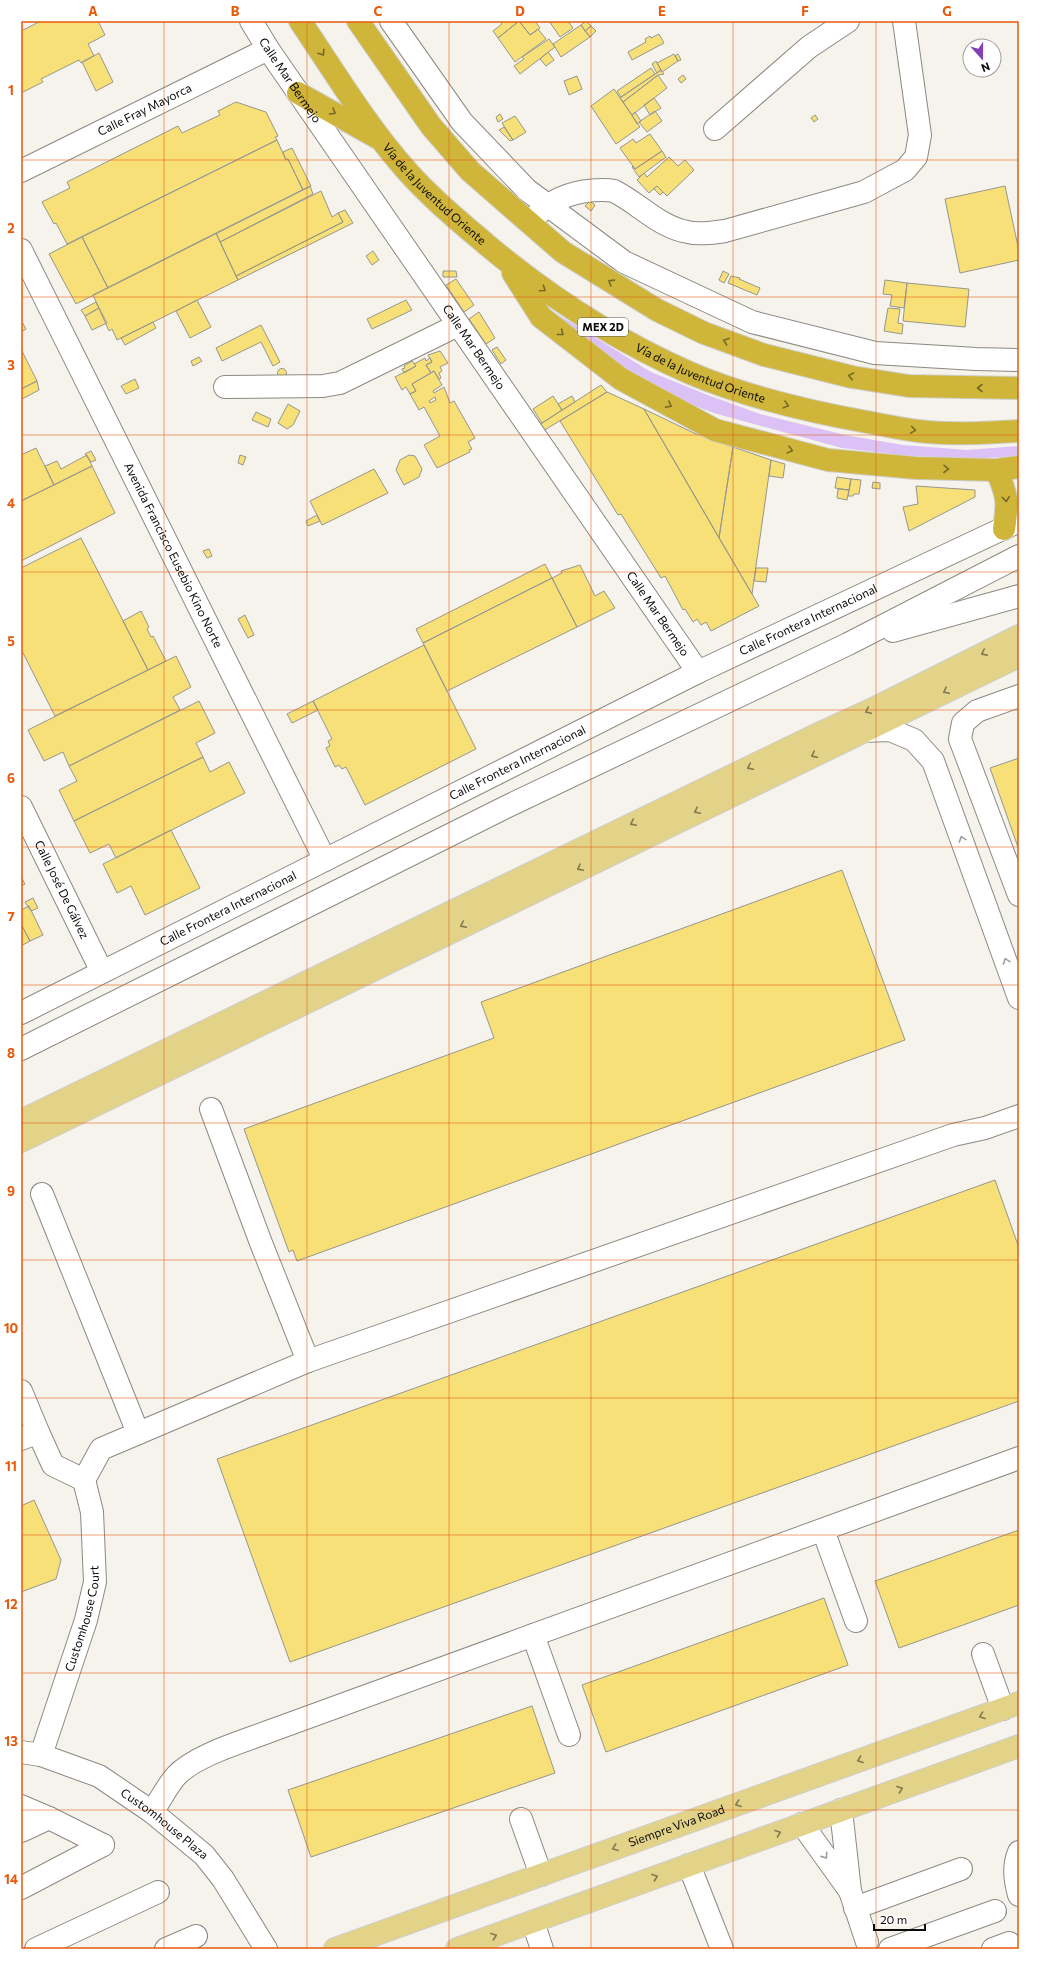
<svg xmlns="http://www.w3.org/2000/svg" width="1040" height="1970" viewBox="0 0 1040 1970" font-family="Commissioner,sans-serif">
	<rect width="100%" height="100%" fill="#f5f3eb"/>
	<path fill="#dcc1f7" d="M541 304 651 372 705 394 760 414 845 435 903 445 967 450 1019 446V456L968 459 901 455 842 448 717 414 673 398 641 381Z"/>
	<path fill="#f7e077" stroke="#97968e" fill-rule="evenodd" d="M41 21H98L105 35 88 44 94 56 81 63 79 60 41 79 43 82 21 93V31Z
		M499 21H535L540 28 530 35 519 21 498 38 493 31 502 24Z
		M519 21 530 35 538 29 546 39 515 62 498 38Z
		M549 21H568L573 28 560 37Z
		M586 21 591 26 585 31 581 25Z
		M581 25 590 37 561 57 553 44Z
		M591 26 596 31 590 37 585 31Z
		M659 34 664 43 632 60 628 52 646 42 645 39 650 36 651 38Z
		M549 39 555 47 520 74 514 66 524 59 522 57Z
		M548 52 554 60 546 66 540 59Z
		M99 53 113 82 96 91 82 62Z
		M674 54 678 61 662 72 657 63Z
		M678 54 681 60 678 61 675 56Z
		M656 61 661 70 657 73 652 64Z
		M651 68 655 74 621 97 617 91Z
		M661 70 664 74 658 75 623 102 620 98Z
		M658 75 667 88 632 115 623 102Z
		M683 75 686 79 681 83 678 79Z
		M577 76 582 89 569 95 564 81Z
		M614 89 640 127 616 144 591 106Z
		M654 98 661 108 650 115 644 105Z
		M236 102 266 112 278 136 275 137 277 140 67 244 56 223 54 224 42 202 70 188 67 182 178 126 182 133 220 115 218 111Z
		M655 111 662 121 647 132 639 122Z
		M635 112 641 121 637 124 632 115Z
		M500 114 503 119 498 122 496 117Z
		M815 115 818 119 814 122 811 118Z
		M515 116 526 132 513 140 502 123Z
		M504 127 513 140 510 141 499 130Z
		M650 134 662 151 635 169 620 148 633 139 636 143Z
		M277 140 286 160 288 159 303 190 108 288 82 237Z
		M292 148 311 186 303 190 288 159 286 160 283 152Z
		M662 151 666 157 639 177 632 167 633 166 635 169Z
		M669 157 678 166 685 160 694 170 667 196 657 186 649 193 637 180 644 173 647 177Z
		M310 186 313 194 220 242 216 233Z
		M657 186 663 192 660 195 654 189Z
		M1005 186 1019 251V260L960 273 945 199Z
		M321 191 332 217 338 213 343 222 236 276 220 242Z
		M590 201 595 205 591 211 585 206Z
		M345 210 353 223 238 280 236 276 343 222 338 213Z
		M216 233 238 280 117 340 112 329 109 331 93 295Z
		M82 237 108 288 76 304 49 254Z
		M373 251 379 260 372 265 366 256Z
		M443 271H456L457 277H443Z
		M723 271 729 274 724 283 719 280Z
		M731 276 740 278 739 279 760 288 757 295 728 283Z
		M456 279 474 305 464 312 446 285Z
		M885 280 907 283 904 308 890 306 892 295 883 294Z
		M907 283 969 289 965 327 903 321Z
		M197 300 211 327 190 338 176 311Z
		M406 300 412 310 372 329 367 319Z
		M96 302 99 308 85 316 81 310Z
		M99 308 107 323 92 330 85 316Z
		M888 308 900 309 898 323 903 324 902 334 884 331Z
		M479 312 495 338 486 344 469 319Z
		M21 320 26 329 21 332Z
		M153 322 156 328 125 345 121 338Z
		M261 325 280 362 273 366 261 342 222 361 216 348Z
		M497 347 506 360 501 364 492 350Z
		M21 349 37 381 21 389Z
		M440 351 448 363 440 367 442 371 439 373 441 378 439 379 434 371 431 373 426 365 432 362 428 355Z
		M199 357 202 361 193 366 191 361Z
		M425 358 426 361 430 358 432 362 426 365 431 373 412 384 416 391 410 394 406 387 402 390 395 377 416 366 414 364Z
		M412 361 416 366 404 373 402 369 405 368 404 366Z
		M277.5 373a4.5 4.5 0 1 1 9 0a4.5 4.5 0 1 1-9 0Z
		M434 371 442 385 433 391 434 393 444 387 450 403 454 401 475 438 468 442 472 449 469 450 470 452 437 468 424 445 440 436 424 407 419 410 410 394 416 391 412 384ZM435 397 436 400 430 403 429 401Z
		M135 379 139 388 126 394 121 386Z
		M37 381 39 390 22 399 21 389Z
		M601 385 607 392 543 431 539 425Z
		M607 392 644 409 759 606 711 631 706 622 701 625 697 619 693 622 685 609 683 610 665 576 661 578 621 514 618 515 560 421Z
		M553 396 562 410 542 423 533 409Z
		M572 396 575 402 562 410 558 404Z
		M288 404 300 411 293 425 287 429 278 423Z
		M644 409 694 433 733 447 719 538Z
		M256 412 271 419 268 427 252 420Z
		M733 447 771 460 752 594 719 538Z
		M36 448 54 485 21 501V455Z
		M91 451 96 460 91 462 85 454Z
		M87 455 92 466 54 485 45 466 57 461 61 469Z
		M240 455 246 457 243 465 238 463Z
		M409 455 415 456 422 469 419 477 404 485 396 470 400 460Z
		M771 460 785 464 783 478 769 476Z
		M92 466 115 513 21 561V501Z
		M374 469 388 493 322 525 310 501Z
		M837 477 851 479 849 490 835 488Z
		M851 479 861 480 859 494H854L853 496H848Z
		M873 482 880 483V489L872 488Z
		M916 486 975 490V497L909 531 903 507 918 504Z
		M838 489 849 490 847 500 837 498Z
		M317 515 320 521 308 526 306 521Z
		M81 538 148 670 55 716 21 649V568Z
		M209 549 212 556 207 558 203 551Z
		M545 564 552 578 423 643 416 629Z
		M580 565 595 596 604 591 615 608 577 627 552 578 562 573 561 571Z
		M756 568H768L766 582 754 581Z
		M552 578 577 627 447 691 423 643Z
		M141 611 149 627 147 629 151 637 153 636 166 661 148 670 123 621Z
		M245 615 254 635 248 638 238 619Z
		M424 645 476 749 365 805 346 767 342 769 339 765 335 767 326 748 330 746 328 741 332 739 313 701Z
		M176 656 191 687 173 697 180 710 69 766 63 752 44 761 28 730Z
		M199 701 215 733 196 743 203 757 74 821 59 790 77 781 69 766Z
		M313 701 318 710 292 723 287 714Z
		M203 757 210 772 229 762 245 793 116 858 109 844 90 853 74 821Z
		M1019 758V850L990 768Z
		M171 830 200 888 145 915 131 886 117 893 103 864Z
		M842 870 905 1040 297 1261 293 1250 289 1252 244 1129 494 1038 481 1002Z
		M21 877 25 884 21 886Z
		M33 898 38 908 31 911 25 902Z
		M29 906 43 935 30 941 21 924V910Z
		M21 924 30 941 21 946Z
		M995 1180 1019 1248V1401L290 1662 217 1459Z
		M34 1500 61 1560 56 1579 21 1592V1506Z
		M1019 1530V1605L899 1648 875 1581Z
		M824 1598 848 1665 606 1752 582 1685Z
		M532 1706 555 1773 311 1857 288 1790Z"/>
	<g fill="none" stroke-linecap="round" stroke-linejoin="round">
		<defs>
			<g id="minor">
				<path id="s1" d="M251 21 268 49 698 672"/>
				<path d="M391 21 462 122 527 190 624 262 752 322 875 353 976 359 1019 360"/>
				<path d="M715 129 809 47 848 21"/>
				<path id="s2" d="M21 171 268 49"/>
				<path d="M538 214C554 197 579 190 602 190 606 190 610 190 614 191 638 203 656 224 683 231 697 235 711 233 725 231L864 192 905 170 916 157 920 135 904 21"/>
				<path id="s3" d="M21 250 325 860"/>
				<path d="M225 387 323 386 340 383 458 325"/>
				<path d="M893 631 1019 596"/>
				<path d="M1019 696 977 711 963 723 960 739 1019 895"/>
				<path d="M862 731 890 730 914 740 933 761 1019 998"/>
				<path id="s4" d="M21 807 102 972"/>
				<path id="s5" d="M21 1013 698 672 1019 521"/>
				<path d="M21 1049 506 807 848 644 1019 556"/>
				<path d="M211 1109 261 1243 308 1361"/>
				<path d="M42 1194 138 1433"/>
				<path d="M21 1391 38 1432"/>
				<path d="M21 1439 38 1432 53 1465 84 1480"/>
				<path d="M84 1480 101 1449 308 1361 953 1135 985 1128 1019 1116"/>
				<path d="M823 1530 856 1621"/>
				<path d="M533 1635 569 1735"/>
				<path d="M983 1654 1003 1709"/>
				<path id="s6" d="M21 1752 41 1755 99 1776 152 1812 204 1855 223 1879 266 1949"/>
				<path id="s7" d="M41 1755 86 1620 95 1582 92 1512 84 1480"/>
				<path d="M21 1806 49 1818 103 1845"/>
				<path d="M152 1812C160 1801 167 1786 176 1776 195 1755 245 1741 273 1730L1019 1458"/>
				<path d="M521 1819 541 1875"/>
				<path d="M802 1824 850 1891 841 1810"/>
				<path d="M21 1831 49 1818"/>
				<path d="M1019 1852C1013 1866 1015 1880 1019 1895"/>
				<path d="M689 1865 722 1949"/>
				<path d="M21 1888 103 1845"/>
				<path d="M851 1894 867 1942"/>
				<path d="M855 1908 961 1869"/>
				<path d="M533 1922 542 1949"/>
				<path d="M36 1949 158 1892"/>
				<path d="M166 1949 196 1936"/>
				<path d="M890 1949 995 1911"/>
				<path d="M993 1949 1009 1943"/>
			</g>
			<g id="major">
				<path d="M21 1121 812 737 871 710 1019 636"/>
				<path d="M21 1141 1019 656"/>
				<path id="s8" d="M335 1949 1019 1703"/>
				<path d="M457 1949 1019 1746"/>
			</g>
			<g id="highway">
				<path id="s9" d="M300 21C334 71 366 125 407 171 431 198 459 221 487 245 548 296 617 341 690 373 746 397 806 411 867 422 884 425 901 429 918 431 952 435 986 433 1019 431"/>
				<path d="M358 21 431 126 470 171 563 252 657 310 704 333 764 355 852 377 909 386 1019 388"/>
				<path d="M298 93 378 138"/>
				<path d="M513 273 541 317 621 379 715 430 828 460 916 468 996 470 1019 467"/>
				<path d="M996 470C1008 495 1008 503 1004 529"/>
			</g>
		</defs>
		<use href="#minor" stroke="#8b8a82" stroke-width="24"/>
		<use href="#major" stroke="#cecece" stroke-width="24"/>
		<use href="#highway" stroke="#cecece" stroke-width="24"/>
		<use href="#minor" stroke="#fff" stroke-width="22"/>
		<use href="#major" stroke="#e2d389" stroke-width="22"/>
		<use href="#highway" stroke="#cfb63b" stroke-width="22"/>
	</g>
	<defs><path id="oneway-chevron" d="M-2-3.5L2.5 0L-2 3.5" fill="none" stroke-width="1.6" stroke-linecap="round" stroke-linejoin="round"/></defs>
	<g stroke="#776924">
		<use href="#oneway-chevron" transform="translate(322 53) rotate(56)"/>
		<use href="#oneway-chevron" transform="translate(333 112) rotate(30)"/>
		<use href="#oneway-chevron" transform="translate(611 282) rotate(-148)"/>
		<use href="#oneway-chevron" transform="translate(543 289) rotate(35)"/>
		<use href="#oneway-chevron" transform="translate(561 333) rotate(38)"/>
		<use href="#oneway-chevron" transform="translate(726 341) rotate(-160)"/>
		<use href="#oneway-chevron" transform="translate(851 376) rotate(-168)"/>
		<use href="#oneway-chevron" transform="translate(980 388) rotate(180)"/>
		<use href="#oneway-chevron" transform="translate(669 405) rotate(29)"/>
		<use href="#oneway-chevron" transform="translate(786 405) rotate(15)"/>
		<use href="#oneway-chevron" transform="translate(913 430) rotate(9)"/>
		<use href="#oneway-chevron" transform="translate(790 450) rotate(15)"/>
		<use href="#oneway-chevron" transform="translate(946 469) rotate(1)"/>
		<use href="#oneway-chevron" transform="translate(1006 499) rotate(84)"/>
	</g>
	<g stroke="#82794f">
		<use href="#oneway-chevron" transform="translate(984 653) rotate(153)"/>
		<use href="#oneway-chevron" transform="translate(946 691) rotate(154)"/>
		<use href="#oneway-chevron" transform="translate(868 711) rotate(155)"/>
		<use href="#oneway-chevron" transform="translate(814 755) rotate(154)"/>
		<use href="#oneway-chevron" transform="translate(750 767) rotate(154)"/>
		<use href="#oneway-chevron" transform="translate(697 811) rotate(154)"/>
		<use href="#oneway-chevron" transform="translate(633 823) rotate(154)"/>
		<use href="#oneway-chevron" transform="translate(580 868) rotate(154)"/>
		<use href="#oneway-chevron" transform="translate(463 925) rotate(154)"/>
		<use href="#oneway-chevron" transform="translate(982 1716) rotate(160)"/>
		<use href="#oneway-chevron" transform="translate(860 1760) rotate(160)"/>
		<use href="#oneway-chevron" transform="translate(900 1789) rotate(-20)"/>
		<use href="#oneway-chevron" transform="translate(738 1804) rotate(160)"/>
		<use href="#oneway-chevron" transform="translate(778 1833) rotate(-20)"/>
		<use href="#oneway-chevron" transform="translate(615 1848) rotate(160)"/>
		<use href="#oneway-chevron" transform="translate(655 1877) rotate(-20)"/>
		<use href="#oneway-chevron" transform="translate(494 1936) rotate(-20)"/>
	</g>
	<g stroke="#9e9d9d">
		<use href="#oneway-chevron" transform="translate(962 839) rotate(-110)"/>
		<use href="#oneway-chevron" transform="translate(1006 961) rotate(-110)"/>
		<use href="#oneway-chevron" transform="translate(825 1856) rotate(55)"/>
	</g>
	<path fill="none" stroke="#e8590c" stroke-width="1" stroke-opacity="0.55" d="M164 21V1949M307 21V1949M449 21V1949M591 21V1949M733 21V1949M876 21V1949M21 160H1019M21 297H1019M21 435H1019M21 572H1019M21 710H1019M21 847H1019M21 985H1019M21 1123H1019M21 1260H1019M21 1398H1019M21 1535H1019M21 1673H1019M21 1810H1019"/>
	<g text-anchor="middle" stroke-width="3" stroke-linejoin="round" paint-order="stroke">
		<rect fill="#fff" stroke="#555453" stroke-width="1" x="578" y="318" width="50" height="18" rx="3"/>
		<g font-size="11" font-weight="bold" fill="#0c0b09">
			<text x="603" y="331">MEX 2D</text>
		</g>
		<g font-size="12" fill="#0c0b09" stroke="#fff">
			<text dy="4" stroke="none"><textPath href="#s1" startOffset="71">Calle Mar Bermejo</textPath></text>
			<text dy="4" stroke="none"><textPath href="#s2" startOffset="138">Calle Fray Mayorca</textPath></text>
			<text dy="4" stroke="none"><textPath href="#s9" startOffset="220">Vía de la Juventud Oriente</textPath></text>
			<text dy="4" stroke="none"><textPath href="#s1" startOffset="395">Calle Mar Bermejo</textPath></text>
			<text dy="4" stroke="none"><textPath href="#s9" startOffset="544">Vía de la Juventud Oriente</textPath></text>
			<text dy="4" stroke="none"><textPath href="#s3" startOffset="341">Avenida Francisco Eusebio Kino Norte</textPath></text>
			<text dy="4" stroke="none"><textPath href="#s1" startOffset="719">Calle Mar Bermejo</textPath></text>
			<text dy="4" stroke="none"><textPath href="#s5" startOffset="880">Calle Frontera Internacional</textPath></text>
			<text dy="4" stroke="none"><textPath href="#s5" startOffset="556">Calle Frontera Internacional</textPath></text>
			<text dy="4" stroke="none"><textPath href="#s4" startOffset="92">Calle José De Gálvez</textPath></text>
			<text dy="4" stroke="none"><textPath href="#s5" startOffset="232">Calle Frontera Internacional</textPath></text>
			<text dy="4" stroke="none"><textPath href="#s7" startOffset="143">Customhouse Court</textPath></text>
			<text dy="4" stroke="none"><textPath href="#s6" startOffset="163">Customhouse Plaza</textPath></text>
			<text dy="4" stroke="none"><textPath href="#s8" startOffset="363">Siempre Viva Road</textPath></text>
		</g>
	</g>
	<rect width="1040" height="1970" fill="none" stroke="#ffffff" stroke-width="44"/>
	<g transform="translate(982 58) rotate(159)"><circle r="19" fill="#ffffff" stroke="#9e9d9d"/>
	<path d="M0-3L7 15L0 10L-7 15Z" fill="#8341b5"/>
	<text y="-6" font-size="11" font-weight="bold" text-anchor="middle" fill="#0c0b09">N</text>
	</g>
	<path d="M874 1924v6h51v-6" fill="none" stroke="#0c0b09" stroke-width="2"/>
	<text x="880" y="1924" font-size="12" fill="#0c0b09" stroke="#ffffff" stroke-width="3" paint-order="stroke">20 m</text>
	<rect x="22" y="22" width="996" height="1926" fill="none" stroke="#e8590c" stroke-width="1.5"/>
	<g font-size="13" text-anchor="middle" font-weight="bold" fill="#e8590c">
		<text x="93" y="16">A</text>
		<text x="235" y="16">B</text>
		<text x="378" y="16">C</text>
		<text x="520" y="16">D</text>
		<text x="662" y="16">E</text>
		<text x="805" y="16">F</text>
		<text x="947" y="16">G</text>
		<text x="11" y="95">1</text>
		<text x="11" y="233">2</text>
		<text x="11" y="370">3</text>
		<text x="11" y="508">4</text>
		<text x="11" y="646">5</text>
		<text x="11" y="783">6</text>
		<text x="11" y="921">7</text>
		<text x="11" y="1058">8</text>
		<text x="11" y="1196">9</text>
		<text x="11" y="1333">10</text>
		<text x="11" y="1471">11</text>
		<text x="11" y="1609">12</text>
		<text x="11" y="1746">13</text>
		<text x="11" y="1884">14</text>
	</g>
</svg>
